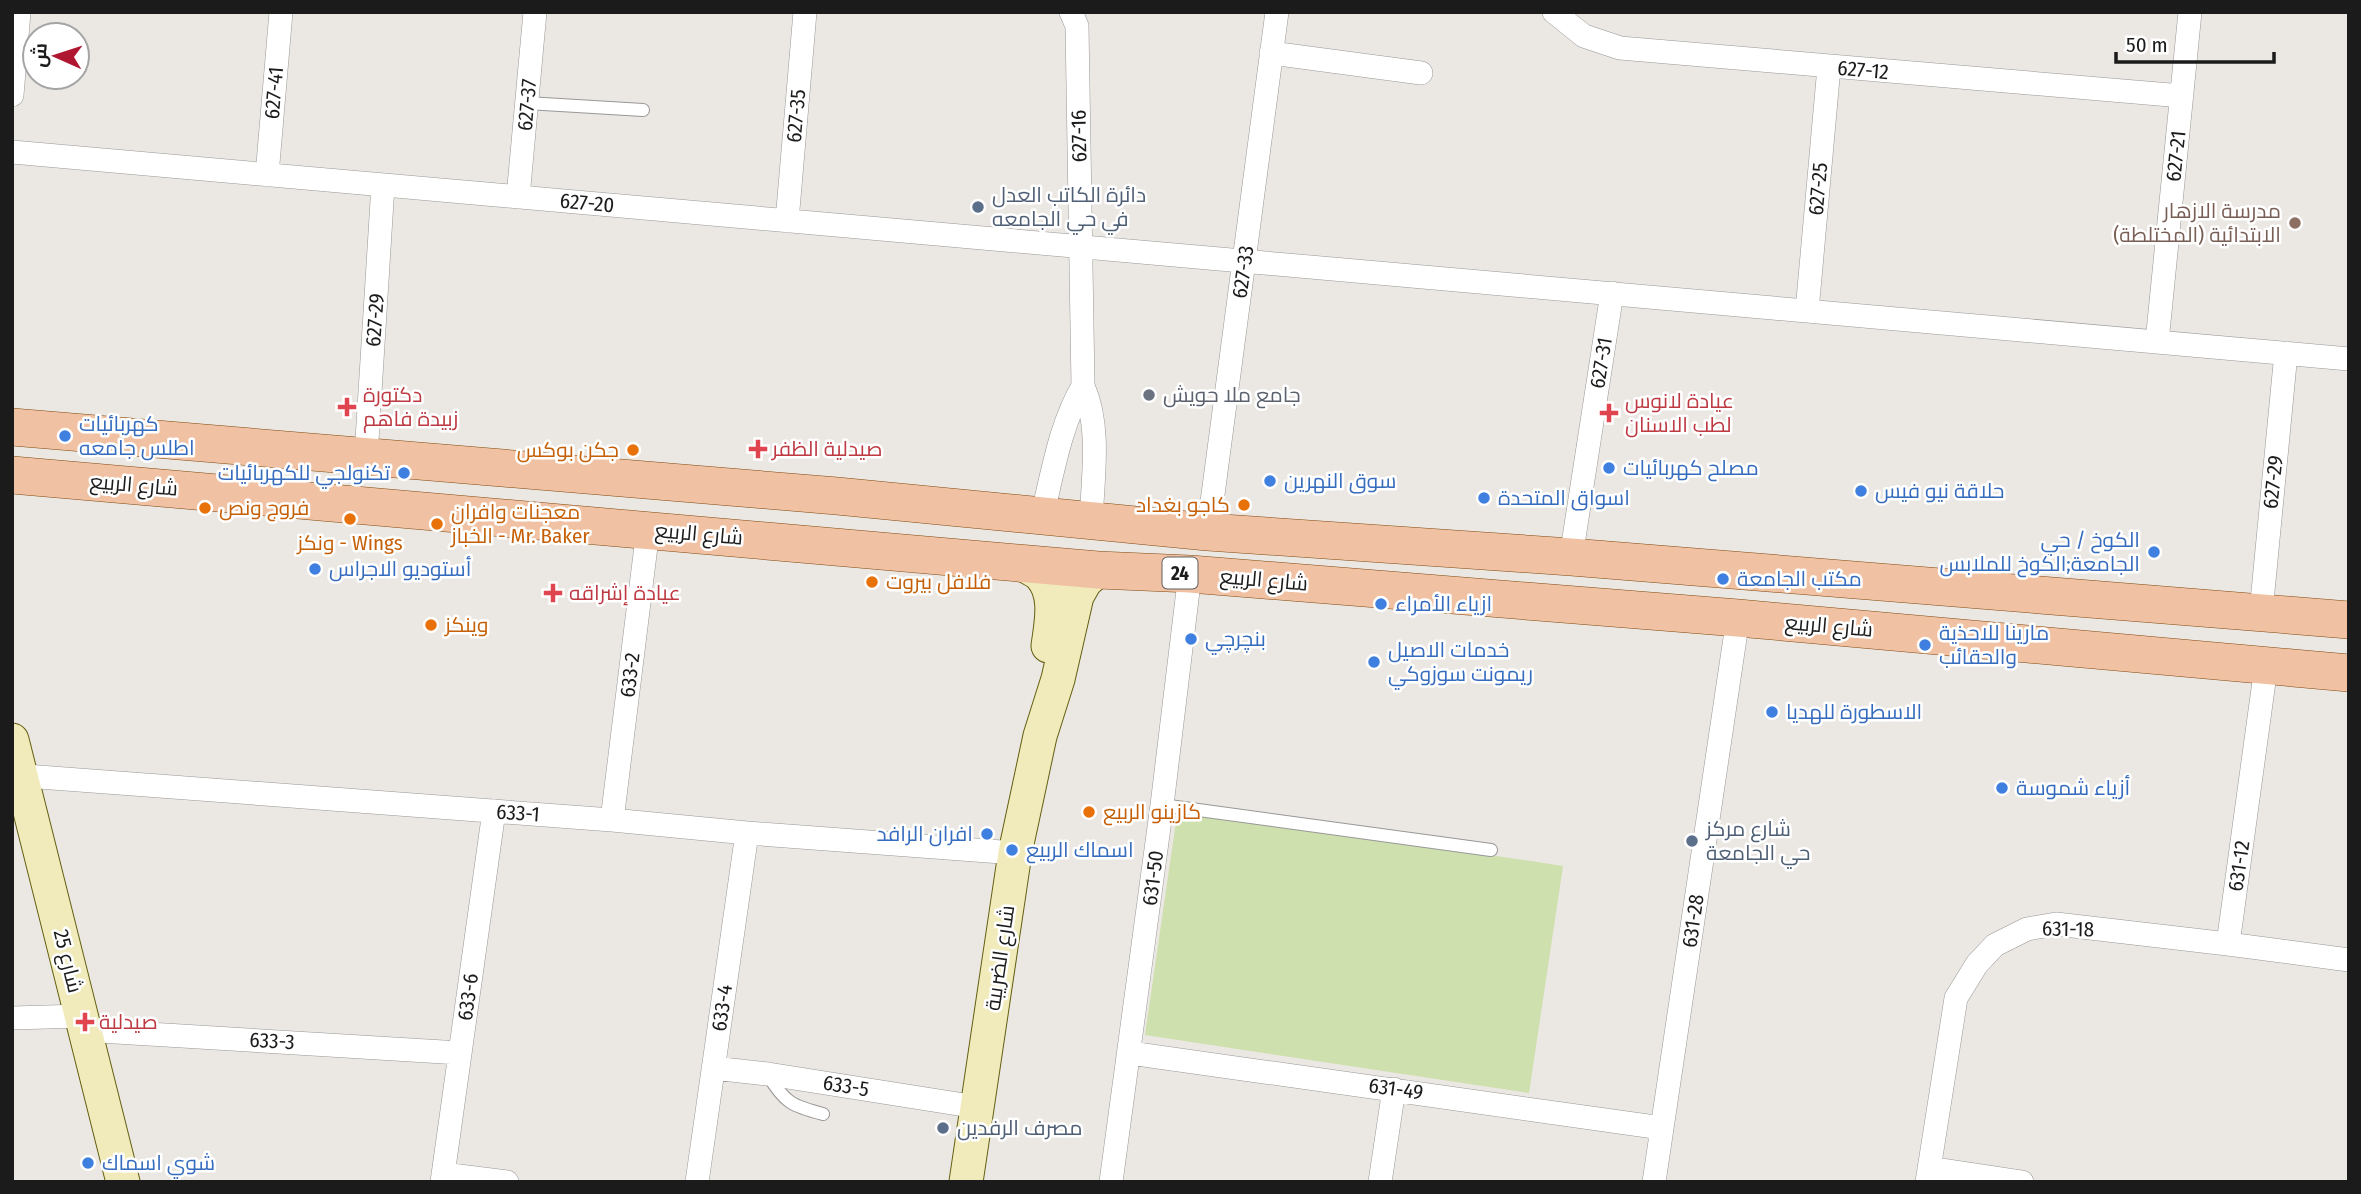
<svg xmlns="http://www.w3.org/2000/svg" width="2361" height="1194" viewBox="0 0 2361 1194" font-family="'Fira Sans Condensed',Cairo,sans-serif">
	<rect width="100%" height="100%" fill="#ebe7e2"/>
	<path fill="#cee0ad" d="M1178 808 1563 866 1529 1093 1145 1035Z"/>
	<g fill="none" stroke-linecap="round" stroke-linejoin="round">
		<defs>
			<path id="lane" d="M527 103 643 110
				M1162 805 1491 850
				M768 1075C785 1103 792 1106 823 1114"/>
			<path id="street" d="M1071 12 1077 26 1083 386C1101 426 1093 477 1091 520
				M1554 12 1584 36 1620 48 2182 96
				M1271 53 1421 73
				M12 95 19 12
				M12 152 2349 359
				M267 175 281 12
				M518 197 535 12
				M787 221 805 12
				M1807 311 1829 67
				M2157 342 2190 12
				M366 456 383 185
				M1042 516C1053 472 1060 425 1083 386
				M1208 532 1277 12
				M1571 557 1612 293
				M2261 612 2286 353
				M2266 667 2228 944 2349 960
				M12 775 612 820 747 833 1015 853
				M612 820 648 530
				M12 1018 82 1016
				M83 1030 460 1053
				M1130 1053 1662 1128
				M713 1068 768 1074 977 1107
				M1929 1168 2022 1182
				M443 1174 507 1182
				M442 1182 494 811
				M697 1182 747 833
				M1111 1182 1162 805 1190 574
				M1380 1182 1394 1089
				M1654 1182 1738 618
				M1927 1182 1956 998 1977 964 1995 945 2027 929 2056 924 2228 944"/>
			<path id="secondary" d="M1021 563C1026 567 1035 570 1040 575 1058 594 1051 623 1048 646
				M12 740 123 1182
				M966 1182 1015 853 1040 736 1058 679 1077 596 1085 582 1098 570"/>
			<path id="primary" d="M12 427 837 496 1208 532 1571 557 2349 620
				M12 475 1098 570 1190 574 1738 618 2349 673"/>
		</defs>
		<use href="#lane" stroke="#989898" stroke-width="14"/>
		<use href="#street" stroke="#989898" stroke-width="24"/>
		<use href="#secondary" stroke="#635f11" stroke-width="35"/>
		<use href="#primary" stroke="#814a11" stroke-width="38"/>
		<use href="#lane" stroke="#fff" stroke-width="12"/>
		<use href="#street" stroke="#fff" stroke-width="23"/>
		<use href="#secondary" stroke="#f1ebbb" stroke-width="33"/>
		<use href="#primary" stroke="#f0c2a3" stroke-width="37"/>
	</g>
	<g fill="#5c6f8a" stroke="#fff" stroke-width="2.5">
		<circle cx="978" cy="207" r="7"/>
		<circle cx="1692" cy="841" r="7"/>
		<circle cx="943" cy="1128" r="7"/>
	</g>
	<circle fill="#8d6e63" stroke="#fff" stroke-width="2.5" cx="2295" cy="223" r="7"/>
	<circle fill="#6b7280" stroke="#fff" stroke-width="2.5" cx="1149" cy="395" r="7"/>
	<g fill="#e0444e" stroke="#fff" stroke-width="2.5">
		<path d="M343.5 396.5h7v7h7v7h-7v7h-7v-7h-7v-7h7z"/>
		<path d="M1605.5 402.5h7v7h7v7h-7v7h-7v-7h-7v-7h7z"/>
		<path d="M754.5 438.5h7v7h7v7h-7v7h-7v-7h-7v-7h7z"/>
		<path d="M549.5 582.5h7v7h7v7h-7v7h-7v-7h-7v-7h7z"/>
		<path d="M81.5 1011.5h7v7h7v7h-7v7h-7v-7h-7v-7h7z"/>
	</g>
	<g fill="#3f7fe0" stroke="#fff" stroke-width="2.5">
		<circle cx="65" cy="436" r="7"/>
		<circle cx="1609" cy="468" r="7"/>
		<circle cx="404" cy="473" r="7"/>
		<circle cx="1270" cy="481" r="7"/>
		<circle cx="1861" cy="491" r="7"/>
		<circle cx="1484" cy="498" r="7"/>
		<circle cx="2154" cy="552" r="7"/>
		<circle cx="315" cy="569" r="7"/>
		<circle cx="1723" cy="579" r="7"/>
		<circle cx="1381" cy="604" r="7"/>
		<circle cx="1191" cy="639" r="7"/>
		<circle cx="1925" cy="645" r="7"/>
		<circle cx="1374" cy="662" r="7"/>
		<circle cx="1772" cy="712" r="7"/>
		<circle cx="2002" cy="788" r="7"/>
		<circle cx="987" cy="834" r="7"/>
		<circle cx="1012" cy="850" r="7"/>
		<circle cx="88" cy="1163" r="7"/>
	</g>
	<g fill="#e8710a" stroke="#fff" stroke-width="2.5">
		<circle cx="633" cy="450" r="7"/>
		<circle cx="1244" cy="505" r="7"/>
		<circle cx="205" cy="508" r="7"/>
		<circle cx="350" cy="519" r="7"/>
		<circle cx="437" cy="524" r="7"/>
		<circle cx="872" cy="582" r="7"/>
		<circle cx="431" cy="625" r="7"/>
		<circle cx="1089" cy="812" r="7"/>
	</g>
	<g text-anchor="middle" stroke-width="5" stroke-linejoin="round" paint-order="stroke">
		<rect fill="#fff" stroke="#5f5f5f" stroke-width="2" x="1162.5" y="557.5" width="35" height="31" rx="5"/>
		<g font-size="19" font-weight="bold" fill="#1b1b1b">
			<text x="1180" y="580">24</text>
		</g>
		<g font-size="21" fill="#1b1b1b" stroke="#fff">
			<text transform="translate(1863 70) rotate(5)" y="7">627-12</text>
			<text transform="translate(274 93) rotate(-85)" y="7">627-41</text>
			<text transform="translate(527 105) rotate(-85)" y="7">627-37</text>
			<text transform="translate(796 116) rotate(-85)" y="7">627-35</text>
			<text transform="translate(1079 136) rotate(-91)" y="7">627-16</text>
			<text transform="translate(2176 156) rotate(-84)" y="7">627-21</text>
			<text transform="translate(1818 189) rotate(-85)" y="7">627-25</text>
			<text transform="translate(587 203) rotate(5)" y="7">627-20</text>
			<text transform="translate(1243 272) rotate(-82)" y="7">627-33</text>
			<text transform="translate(375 320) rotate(-86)" y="7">627-29</text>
			<text transform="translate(1601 363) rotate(-81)" y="7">627-31</text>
			<text transform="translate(2273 482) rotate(-84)" y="7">627-29</text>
			<text transform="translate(134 485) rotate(5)" y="7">شارع الربيع</text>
			<text transform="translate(699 534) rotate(5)" y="7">شارع الربيع</text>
			<text transform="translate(1264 580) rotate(5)" y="7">شارع الربيع</text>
			<text transform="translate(1829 626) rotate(5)" y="7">شارع الربيع</text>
			<text transform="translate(630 675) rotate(-83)" y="7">633-2</text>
			<text transform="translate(518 813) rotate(4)" y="7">633-1</text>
			<text transform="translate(2239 866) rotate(-82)" y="7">631-12</text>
			<text transform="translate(1153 878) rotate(-83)" y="7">631-50</text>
			<text transform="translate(1693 921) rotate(-82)" y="7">631-28</text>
			<text transform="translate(2068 929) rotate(1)" y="7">631-18</text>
			<text transform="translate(1000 958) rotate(-82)" y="7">شارع الضريبة</text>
			<text transform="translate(68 961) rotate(76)" y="7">شارع 25</text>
			<text transform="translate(468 997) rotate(-82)" y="7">633-6</text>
			<text transform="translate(722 1008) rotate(-82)" y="7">633-4</text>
			<text transform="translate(272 1041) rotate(3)" y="7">633-3</text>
			<text transform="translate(846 1086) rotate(9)" y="7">633-5</text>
			<text transform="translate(1396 1089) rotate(8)" y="7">631-49</text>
		</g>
		<g font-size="21" fill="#4e5e75" stroke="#fff" text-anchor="start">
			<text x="992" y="202">دائرة الكاتب العدل<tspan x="992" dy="24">في حي الجامعه</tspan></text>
			<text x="1706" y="836">شارع مركز<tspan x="1706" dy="24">حي الجامعة</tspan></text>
			<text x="957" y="1135">مصرف الرفدين</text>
		</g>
		<g font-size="21" fill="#785e54" stroke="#fff" text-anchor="end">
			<text x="2281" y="218">مدرسة الازهار<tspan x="2281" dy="24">الابتدائية (المختلطة)</tspan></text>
		</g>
		<g font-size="21" fill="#be3a42" stroke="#fff" text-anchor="start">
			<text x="363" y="402">دكتورة<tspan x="363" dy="24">زبيدة فاهم</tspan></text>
			<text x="1625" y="408">عيادة لانوس<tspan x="1625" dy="24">لطب الاسنان</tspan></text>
			<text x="772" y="456">صيدلية الظفر</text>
			<text x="569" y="600">عيادة إشراقه</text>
			<text x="99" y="1029">صيدلية</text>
		</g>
		<g font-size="21" fill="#5b616d" stroke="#fff" text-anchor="start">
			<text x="1163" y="402">جامع ملا حويش</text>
		</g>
		<g font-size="21" fill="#366cbe" stroke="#fff" text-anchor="start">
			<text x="79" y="431">كهربائيات<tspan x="79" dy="24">اطلس جامعه</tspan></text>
			<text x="1623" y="475">مصلح كهربائيات</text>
			<text x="390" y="480" text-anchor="end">تكنولجي للكهربائيات</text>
			<text x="1284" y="488">سوق النهرين</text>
			<text x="1875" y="498">حلاقة نيو فيس</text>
			<text x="1498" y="505">اسواق المتحدة</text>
			<text x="2140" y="547" text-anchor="end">الكوخ / حي<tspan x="2140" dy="24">الجامعة;الكوخ للملابس</tspan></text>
			<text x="329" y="576">أستوديو الاجراس</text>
			<text x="1737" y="586">مكتب الجامعة</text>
			<text x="1395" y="611">ازياء الأمراء</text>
			<text x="1939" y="640">مارينا للاحذية<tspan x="1939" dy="24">والحقائب</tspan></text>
			<text x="1205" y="646">بنچرچي</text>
			<text x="1388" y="657">خدمات الاصيل<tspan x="1388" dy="24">ريمونت سوزوكي</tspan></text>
			<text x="1786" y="719">الاسطورة للهديا</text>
			<text x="2016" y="795">أزياء شموسة</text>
			<text x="973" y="841" text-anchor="end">افران الرافد</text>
			<text x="1026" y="857">اسماك الربيع</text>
			<text x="102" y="1170">شوي اسماك</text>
		</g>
		<g font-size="21" fill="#c56008" stroke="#fff" text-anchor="start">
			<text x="619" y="457" text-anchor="end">جكن بوكس</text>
			<text x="1230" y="512" text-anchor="end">كاجو بغداد</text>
			<text x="219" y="515">فروج ونص</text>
			<text x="451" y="519">معجنات وافران<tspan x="451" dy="24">الخباز - Mr. Baker</tspan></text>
			<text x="350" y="550" text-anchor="middle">ونكز - Wings</text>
			<text x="886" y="589">فلافل بيروت</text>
			<text x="445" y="632">وينكز</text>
			<text x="1103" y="819">كازينو الربيع</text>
		</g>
	</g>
	<rect width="2361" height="1194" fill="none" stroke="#1b1b1b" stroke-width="28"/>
	<g transform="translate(56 56) rotate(273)"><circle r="33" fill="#ffffff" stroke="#a4a4a4" stroke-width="2"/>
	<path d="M0-5L12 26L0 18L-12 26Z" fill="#af1730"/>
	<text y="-10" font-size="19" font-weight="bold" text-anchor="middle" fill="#1b1b1b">ش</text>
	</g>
	<path d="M2116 52v10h158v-10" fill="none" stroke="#1b1b1b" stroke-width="3.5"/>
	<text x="2126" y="52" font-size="21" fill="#1b1b1b" stroke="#ffffff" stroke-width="5" paint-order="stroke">50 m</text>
</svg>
